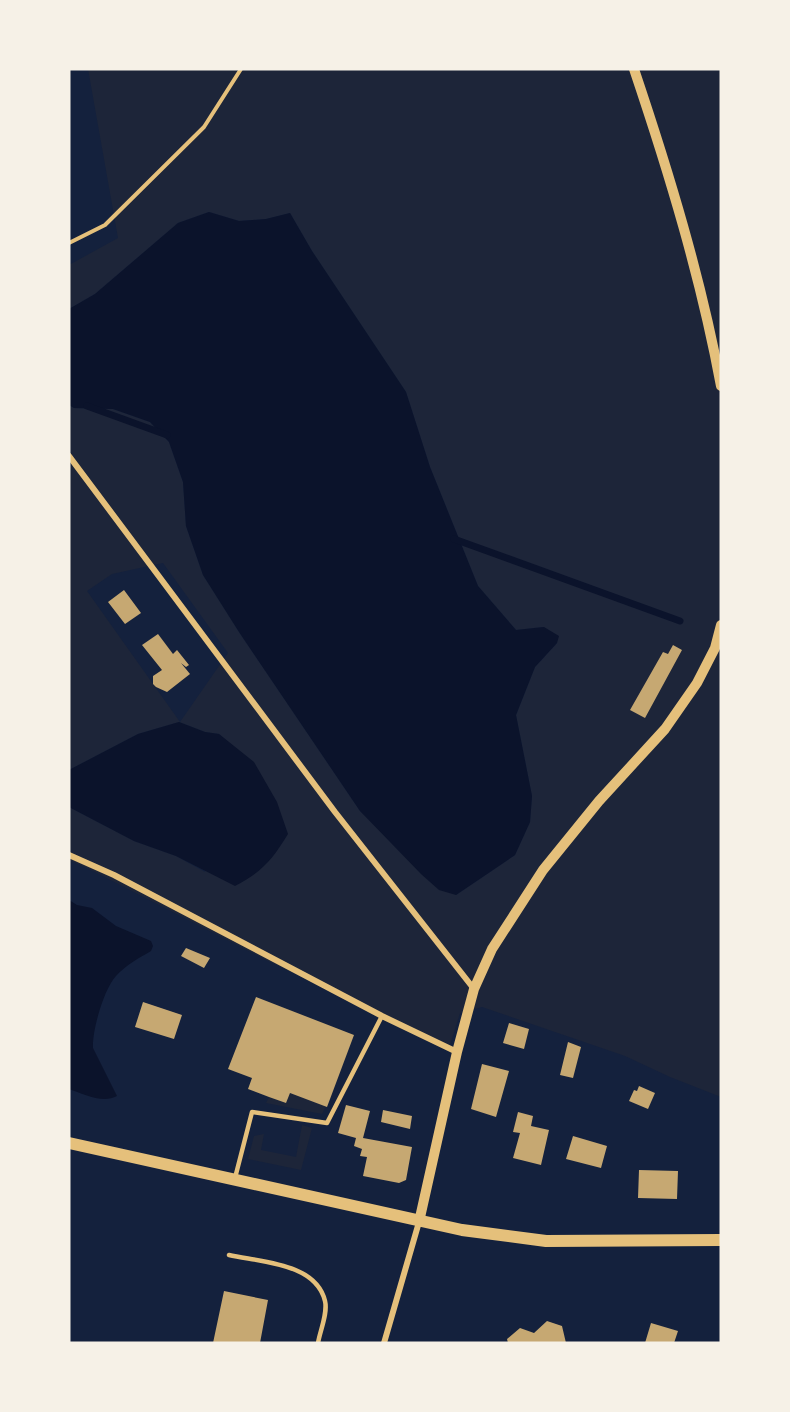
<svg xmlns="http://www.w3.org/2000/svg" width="790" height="1412" viewBox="0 0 790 1412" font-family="'Varela Round',sans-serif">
	<rect width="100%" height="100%" fill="#14213d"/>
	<path fill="#1d2539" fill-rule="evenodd" d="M88 69H721V1097L670 1077 625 1056 482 1007 460 1013 450 1045 351 1001 266 960 95 872 69 860V807L134 841 176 856 205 872 234 747 219 734 205 732 179 722 138 734 69 770V405L74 408 113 409 150 422 169 442 183 482 186 526 203 575 239 632 360 811 456 895 515 855 530 822 532 796 516 715 535 667 557 643 544 627 516 630 478 586 430 467 406 392 312 251 290 213 266 219 239 221 209 212 178 223 95 294 69 309V265L118 238ZM163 563 228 653 180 722 87 591 112 574Z
		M290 1093 326 1106 322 1114 266 1103 269 1097 286 1103Z
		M302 1125 312 1128 301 1170 248 1159 254 1136 264 1134 261 1150 296 1157Z"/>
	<path fill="#0b132b" d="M209 212 239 221 266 219 290 213 312 251 406 392 430 467 478 586 516 630 544 627 559 636 557 643 535 667 516 715 532 796 530 822 515 855 456 895 439 890 421 874 360 811 239 632 203 575 186 526 183 482 169 442 150 422 113 409 74 408 69 405V309L95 294 178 223Z
		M179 722 205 732 219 734 254 762 277 802 288 834C272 860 263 871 235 886L176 856 134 841 69 807V770L138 734Z
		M69 900 77 905 92 908 116 926 151 941 153 946 151 951C139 958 126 965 116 976 104 989 92 1030 93 1048L117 1096C103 1104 83 1094 69 1089Z"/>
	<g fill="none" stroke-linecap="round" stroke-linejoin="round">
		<path stroke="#0b132b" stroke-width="7" d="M87 406 167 435
			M454 539 680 621"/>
	</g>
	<path fill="#c6a872" d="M124 590 141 613 125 624 108 602Z
		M158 634 173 654 177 650 189 665 186 667 181 663 190 674 167 692 156 687 153 684V676L162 670 142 645Z
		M673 645 682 650 645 718 630 710 663 652 668 654Z
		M186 948 210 958 204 968 181 956Z
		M256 997 354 1035 327 1107 290 1093 286 1103 269 1097 248 1089 252 1078 228 1069Z
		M143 1002 182 1015 174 1039 135 1027Z
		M509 1023 529 1029 524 1049 503 1043Z
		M568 1042 581 1047 573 1078 560 1075Z
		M482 1064 509 1071 496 1117 471 1109Z
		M639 1086 655 1093 648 1109 629 1101 634 1090 637 1091Z
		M346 1105 370 1111 363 1138 412 1147 406 1180 399 1183 363 1176 367 1157 360 1156 362 1149 354 1146 356 1138 338 1133Z
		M383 1110 412 1116 410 1129 381 1122Z
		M518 1112 533 1116 531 1126 549 1130 541 1165 513 1158 520 1133 513 1132Z
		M573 1136 607 1146 601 1168 566 1159Z
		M639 1170 678 1171 677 1199 638 1198Z
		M224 1291 268 1300 260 1343H213Z
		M547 1321 562 1326 566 1343H508L507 1339 520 1328 534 1333Z
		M651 1323 678 1331 674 1343H645Z"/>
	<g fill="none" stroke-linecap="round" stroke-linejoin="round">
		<path stroke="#e5c07b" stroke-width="4" d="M69 243 105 225 204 127 241 69"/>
		<path stroke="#e5c07b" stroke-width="4.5" d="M235 1178 252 1112 327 1123 382 1016
			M229 1255C261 1262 316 1263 325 1301 328 1313 320 1331 318 1343"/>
		<path stroke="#e5c07b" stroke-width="6" d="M69 456 335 812 474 989
			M69 855 114 875 382 1016 457 1052
			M384 1343 419 1222"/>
		<path stroke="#e5c07b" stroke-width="10" d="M634 69C669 173 701 278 721 386
			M419 1222 457 1052 474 989 492 949 543 870 599 801 665 729 697 683 715 648 721 625"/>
		<path stroke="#e5c07b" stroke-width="12" d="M69 1143 462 1230 546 1241 721 1240"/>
	</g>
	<rect width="790" height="1412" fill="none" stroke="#f6f1e7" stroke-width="141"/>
</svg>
